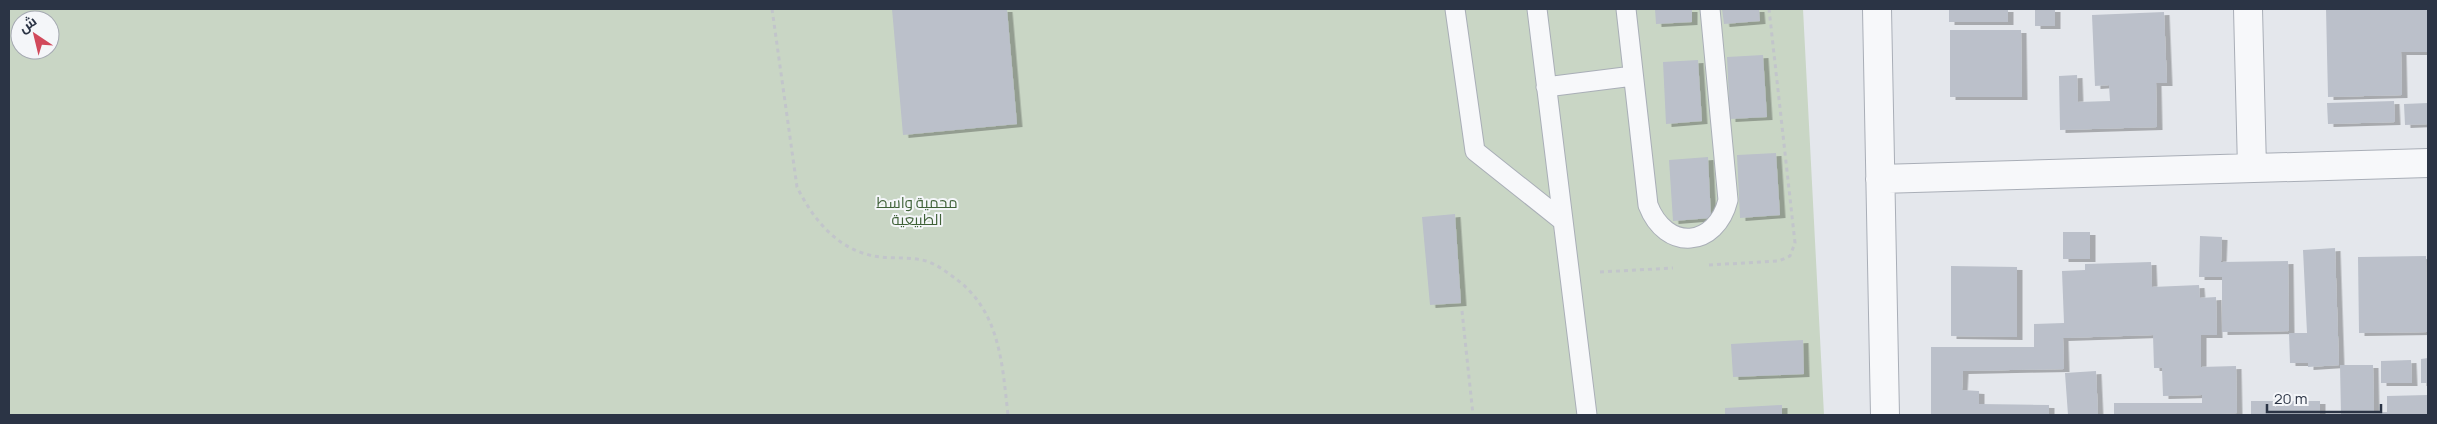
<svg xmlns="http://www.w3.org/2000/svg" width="2437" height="424" viewBox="0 0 2437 424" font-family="Manrope,Cairo,sans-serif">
	<defs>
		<filter id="shadow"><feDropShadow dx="5.5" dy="3" stdDeviation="0" flood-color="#0004"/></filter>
	</defs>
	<rect width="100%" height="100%" fill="#e4e7ec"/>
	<path fill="#c9d6c5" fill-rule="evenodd" d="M9 9H1803L1824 415H9ZM20 20H50V50H20Z"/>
	<path fill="#bbc0ca" filter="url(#shadow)" d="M892 9H1007L1017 124 903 135Z
		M1655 9H1692V22L1656 24Z
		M1722 9H1759L1760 21 1724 24Z
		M1949 9H2008V22H1949Z
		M2035 9H2055V26H2035Z
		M2326 9H2428V52H2401L2402 95 2328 97Z
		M2164 12 2167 83H2156L2157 127 2060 130 2059 76 2077 75 2078 102 2110 101 2109 85 2095 86 2092 15Z
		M1950 30H2021L2022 97H1950Z
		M1763 55 1767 117 1730 119 1727 57Z
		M1698 60 1702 121 1666 124 1663 62Z
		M2394 101 2395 122 2328 124 2327 103Z
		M2428 103V124L2405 125 2404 104Z
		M1776 153 1780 215 1740 218 1737 155Z
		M1708 157 1711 218 1673 221 1669 160Z
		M1455 214 1461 303 1430 305 1422 217Z
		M2063 232H2090V259H2063Z
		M2200 236 2222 237 2221 262 2288 261 2289 331 2222 332V277H2199Z
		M2335 248 2339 365 2308 367V363H2290L2289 333H2307L2303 250Z
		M2426 256 2427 332 2359 333 2358 257Z
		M2151 262 2152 287 2199 285 2200 298 2216 297 2217 335H2201V367L2236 366 2237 413 2202 415H2114V403H2202V395L2163 396 2162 368H2154L2153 335 2063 338 2064 369 1963 371 1962 390 1979 391V404L2049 405V415H1931V347H2034V324L2064 323 2062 271 2085 270V264Z
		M1951 266 2017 267V337L1951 336Z
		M1803 340 1804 374 1733 377 1731 344Z
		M2428 358V383H2421V359Z
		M2411 360 2412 383H2381V361Z
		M2340 365H2373L2374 412H2387V396L2428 395V415H2341Z
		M2096 371 2098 415H2068L2065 373Z
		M2251 401H2320V415H2251Z
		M1782 405V415H1725V408Z"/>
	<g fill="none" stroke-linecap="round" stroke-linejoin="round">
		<defs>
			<path id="lane" d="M1455 9 1475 151 1563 221
				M1537 9 1587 415
				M1626 9 1648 205C1666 252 1716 248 1728 200L1710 9
				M1546 87 1633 76"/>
			<path id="street" d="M1877 9 1885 415
				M2248 9 2252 168
				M1880 179 2428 163"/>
		</defs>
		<use href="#lane" stroke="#a9aeb7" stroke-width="21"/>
		<use href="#street" stroke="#a9aeb7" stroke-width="30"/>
		<path stroke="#c2c5cb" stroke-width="3" stroke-dasharray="4 4" stroke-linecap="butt" d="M772 9 797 187C811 215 833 245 866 254 883 260 904 256 922 260 933 262 944 270 952 276 1000 309 1002 362 1008 415
			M1709 265 1779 261 1790 256 1795 243 1769 9
			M1600 272 1673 268
			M1462 311 1473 415"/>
		<use href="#lane" stroke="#f7f8fa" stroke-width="19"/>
		<use href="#street" stroke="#f7f8fa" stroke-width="28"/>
	</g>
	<g text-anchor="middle" stroke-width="4" stroke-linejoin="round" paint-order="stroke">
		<g font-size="15" fill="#3f6138" stroke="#f4f6f9">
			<text x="917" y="208">محمية واسط<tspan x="917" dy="17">الطبيعية</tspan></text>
		</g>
	</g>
	<rect width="2437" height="424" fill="none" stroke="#2b3445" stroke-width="20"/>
	<g transform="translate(35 35) rotate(325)"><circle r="24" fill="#f4f6f9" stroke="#a4a8b1"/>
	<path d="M0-4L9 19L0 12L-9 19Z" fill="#d1495b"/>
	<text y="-8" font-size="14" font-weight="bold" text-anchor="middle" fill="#2b3445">ش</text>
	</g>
	<path d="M2267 404v8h114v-8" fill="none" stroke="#2b3445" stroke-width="2.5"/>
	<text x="2274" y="404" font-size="15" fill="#2b3445" stroke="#f4f6f9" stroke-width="4" paint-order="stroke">20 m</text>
</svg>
